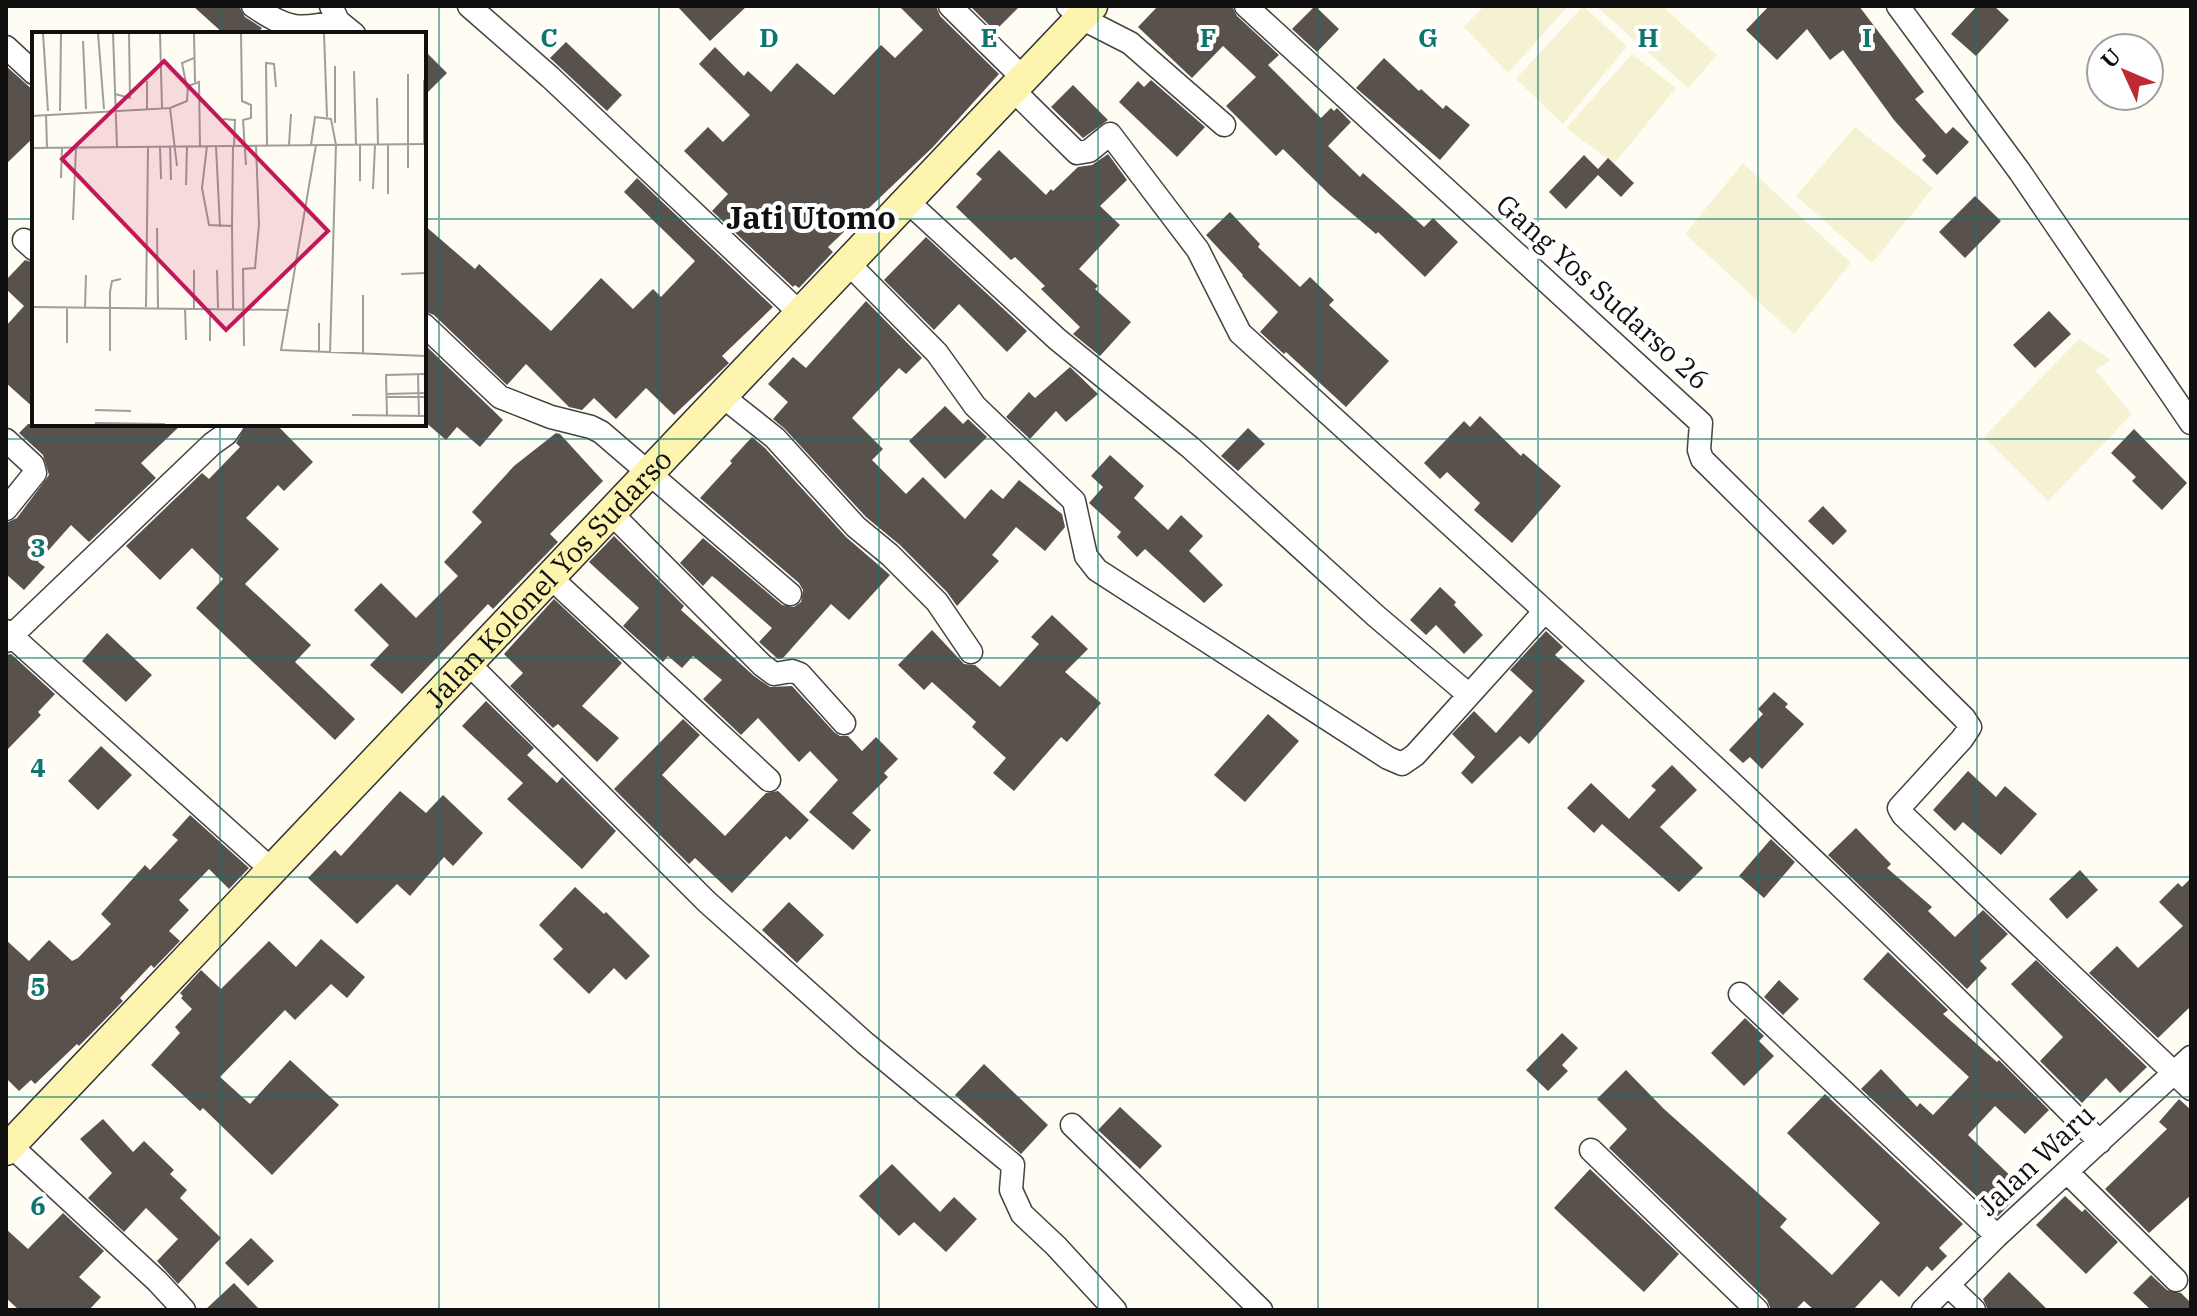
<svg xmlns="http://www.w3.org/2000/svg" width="2197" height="1316" viewBox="0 0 2197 1316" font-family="'IBM Plex Serif',serif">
	<rect width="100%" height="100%" fill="#fffcf3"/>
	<path fill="#f5f1d3" d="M1484 6H1568L1508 73 1464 27Z
		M1583 6 1627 46 1563 124 1516 79Z
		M1596 6H1662L1717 55 1688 88Z
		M1632 54 1676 88 1614 164 1566 128Z
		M1855 127 1933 188 1872 263 1796 196Z
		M1743 163 1851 263 1794 334 1685 234Z
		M2079 339 2111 360 2095 370 2132 414 2048 501 1984 437Z"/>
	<path fill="#58514c" d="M193 6H239L245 17 262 28 257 34H224Z
		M677 6H747L710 41Z
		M899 6H936L940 16 999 74 933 147 828 247 833 252 799 288 795 285 793 287 712 211 728 194 684 151 708 127 723 142 750 115 699 64 715 47 744 76 748 71 771 92 797 63 834 95 881 45 895 58 923 30Z
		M970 6H1020L995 31Z
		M1158 6H1232L1237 16 1279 55 1268 65 1321 118 1331 108 1334 111 1337 108 1351 122 1328 146 1360 177 1363 173 1424 227 1433 218 1458 242 1425 277 1378 232 1376 234 1330 195 1283 149 1276 156 1226 106 1256 77 1223 46 1192 78 1138 27Z
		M1315 6 1339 29 1317 52 1292 29Z
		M1769 6H1859L1924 92 1915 99 1946 134 1953 127 1969 142 1937 175 1922 160 1926 156 1894 120 1843 50 1830 60 1807 29 1777 60 1746 30Z
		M1977 6H1994L2009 20 1976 56 1951 34Z
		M566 42 622 95 607 111 550 58Z
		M424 50 447 73 424 96Z
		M1384 58 1419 91 1421 89 1443 109 1446 105 1470 125 1440 160 1356 88Z
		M6 66 34 91V137L6 164Z
		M1151 80 1205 127 1177 157 1119 102 1138 81 1144 87Z
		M1073 85 1108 120 1083 138 1051 107Z
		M999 150 1046 195 1051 189 1053 191 1078 167 1092 165 1108 154 1127 180 1100 206 1120 225 1079 269 1098 286 1095 289 1131 322 1100 356 1073 334 1080 327 1041 289 1045 286 1015 257 1011 260 956 207 982 179 976 174Z
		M1584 155 1598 169 1608 158 1634 183 1621 197 1598 175 1566 209 1549 192Z
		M637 178 773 307 722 356 729 363 674 415 646 388 616 419 594 398 582 410 569 407 526 364 507 385 434 315 424 311V225L475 269 479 264 551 331 601 278 633 309 653 289 661 297 695 261 624 192Z
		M1975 196 2001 221 1965 258 1939 232Z
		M1230 212 1260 244 1258 247 1300 287 1310 277 1334 300 1329 305 1389 361 1346 407 1286 352 1284 354 1260 332 1278 312 1242 276 1243 275 1206 235Z
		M926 237 1027 331 1007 352 959 304 934 330 884 280Z
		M25 260 34 263V408L6 383V326L24 306 6 289V280Z
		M866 301 922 358 906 374 899 368 852 418 883 449 872 460 906 494 923 477 965 519 991 489 1003 499 1019 480 1062 514 1065 527 1045 551 1016 527 992 555 999 561 957 606 947 592 900 545 866 517 785 429 773 419 788 402 768 384 793 357 806 368Z
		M2049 311 2071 334 2035 368 2013 345Z
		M424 344 503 420 480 447 457 427 446 440 424 421Z
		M1070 367 1098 394 1066 422 1056 411 1030 439 1006 417 1029 392 1035 398Z
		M945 406 963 424 968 419 987 437 945 479 909 441Z
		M1480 416 1521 456 1523 453 1561 486 1512 543 1474 510 1480 503 1447 472 1440 479 1424 463 1464 421 1470 427Z
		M28 424H182L141 463 156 478 89 542 71 525 38 562 45 567 24 590 6 574V523L17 518 49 475 43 455 19 433Z
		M247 424H276L313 462 284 491 278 485 246 518 279 549 245 584 311 645 295 662 355 719 335 740 196 608 223 579 192 548 160 580 126 546 202 473 209 479 240 447 236 443Z
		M1248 428 1265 444 1238 471 1221 456Z
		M2134 429 2187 483 2162 510 2132 481 2136 477 2111 453Z
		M556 433 560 434 603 481 550 534 558 542 493 609 488 604 402 694 370 665 389 645 354 610 381 583 416 618 458 576 444 562 482 522 472 512 514 466Z
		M752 437 765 448 846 537 890 575 849 620 831 604 783 658 778 659 759 642 772 628 716 579 712 576 703 586 680 563 703 538 782 605 794 607 801 602 803 590 799 583 700 498 732 463 730 461Z
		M1110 455 1144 486 1134 498 1168 530 1181 515 1203 536 1189 551 1223 585 1204 603 1145 549 1137 557 1117 537 1121 532 1089 503 1103 487 1091 476Z
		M1823 506 1847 531 1833 545 1808 521Z
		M614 536 684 606 681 610 754 676 770 687 792 686 834 732 840 736H848L862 751 876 737 898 759 884 773 888 777 852 813 871 830 853 850 809 812 838 780 810 751 799 762 758 718 741 735 703 699 722 680 693 656 682 668 668 656 663 662 623 626 639 608 589 562Z
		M1440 587 1456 602 1454 605 1483 635 1464 654 1436 625 1426 635 1410 620Z
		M554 599 622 663 582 706 619 738 597 762 558 724 553 728 510 686 523 673 504 654Z
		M1052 615 1088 649 1065 672 1101 703 1067 742 1061 737 1014 791 993 773 1006 758 972 727 976 722 932 682 924 690 898 665 932 630 964 664 975 665 1000 687 1039 644 1031 637Z
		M1546 631 1563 647 1555 655 1585 681 1529 744 1520 736 1472 784 1461 773 1475 757 1452 734 1474 711 1496 733 1533 691 1510 670Z
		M107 633 152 675 126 702 82 661Z
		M11 654 55 694 38 712 41 715 6 751V655Z
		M1774 692 1788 704 1785 707 1804 724 1762 769 1750 757 1743 763 1729 750 1763 714 1758 709Z
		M486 701 534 748 527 755 557 783 562 777 616 831 582 869 507 799 523 783 462 726Z
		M1268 714 1299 741 1245 802 1214 775Z
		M683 719 700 735 662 775 725 836 766 793 778 791 809 820 790 840 786 836 732 893 695 858 689 864 614 789Z
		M101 746 132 775 98 810 68 781Z
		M1672 765 1697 790 1660 827 1703 868 1679 892 1602 824 1594 833 1567 808 1591 783 1629 819 1656 790 1651 786Z
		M1968 771 1996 797 2005 786 2037 814 2001 855 1963 822 1955 831 1933 810Z
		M400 791 426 813 443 795 483 833 453 866 444 857 410 896 397 884 357 924 308 878 335 850 341 856Z
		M190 815 249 868 229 889 209 869 179 900 189 910 169 931 180 941 154 968 151 965 120 998 123 1001 79 1046 77 1044 35 1084 31 1080 19 1091 6 1078V940L29 961 49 940 72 961 78 958 111 924 101 914 145 865 150 870 178 840 172 835Z
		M1856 828 1891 864 1887 868 1932 907 1928 911 1955 937 1983 910 2008 934 1980 961 1987 968 1967 989 1828 855Z
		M1771 839 1795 862 1764 898 1739 876Z
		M2080 870 2098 890 2067 919 2049 899Z
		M2191 878V1006L2158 1038 2089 973 2117 946 2138 968 2183 926 2159 902 2178 883 2182 887Z
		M575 887 604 914 606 912 650 956 626 980 614 968 589 994 553 959 563 949 539 925Z
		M789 902 824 935 797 963 762 930Z
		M321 939 365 977 347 998 331 984 295 1020 285 1010 220 1077 250 1104 290 1060 339 1105 272 1175 203 1108 200 1111 151 1065 180 1033 175 1027 192 1009 181 998 183 996 180 993 201 970 221 989 269 941 296 967Z
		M1888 952 1948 1010 1943 1014 1997 1062 1999 1060 2049 1110 2025 1134 1995 1106 1968 1135 2024 1189 1998 1216 1861 1089 1881 1069 1917 1107 1920 1103 1933 1115 1969 1077 1863 979Z
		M2036 960 2147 1067 2120 1093 2106 1078 2082 1103 2040 1061 2063 1037 2011 984Z
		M1779 980 1799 999 1783 1015 1764 997Z
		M1745 1018 1764 1036 1759 1041 1774 1056 1744 1086 1711 1053Z
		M1562 1033 1578 1048 1562 1065 1568 1071 1548 1091 1526 1070Z
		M984 1064 1048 1125 1021 1154 955 1095Z
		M1626 1070 1664 1109 1787 1219 1780 1227 1832 1275 1880 1223 1787 1133 1825 1094 1963 1224 1939 1248 1947 1256 1932 1271 1927 1266 1899 1297 1881 1280 1853 1310H1814L1804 1301 1795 1310H1771L1767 1300 1609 1148 1627 1129 1597 1099Z
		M2179 1099 2191 1110V1195L2149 1233 2105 1189 2167 1129 2159 1122Z
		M1120 1107 1162 1146 1140 1169 1098 1130Z
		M103 1119 133 1152 144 1141 174 1170 170 1174 187 1190 180 1198 221 1238 178 1284 157 1261 178 1239 146 1208 124 1232 88 1198 112 1173 80 1139Z
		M892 1164 940 1212 954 1197 977 1219 946 1252 914 1222 899 1236 859 1196Z
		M1590 1169 1679 1254 1644 1292 1554 1208Z
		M2065 1196 2082 1212 2085 1209 2118 1242 2086 1274 2036 1225Z
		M63 1213 104 1251 79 1277 101 1297 89 1310H19L6 1298V1229L28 1249Z
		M251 1238 274 1261 248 1286 225 1263Z
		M2009 1272 2048 1310H1988L1983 1299Z
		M2151 1275 2167 1290 2181 1293 2191 1303V1310H2151L2133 1293Z
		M234 1283 260 1310H205Z"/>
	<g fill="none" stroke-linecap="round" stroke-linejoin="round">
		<defs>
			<path id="street" d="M253 6C287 29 298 31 338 21
				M331 6 338 21 354 34
				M469 6 550 77 800 313
				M950 6 1023 78
				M1068 6 1081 18 1130 43 1224 125
				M1246 6 1701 423 1699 450 1702 459 1964 718 1970 727 1962 739 1899 808 1903 815 2191 1089
				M1898 6 2020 172 2191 423
				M6 47 34 73
				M1013 90 1077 153 1089 151 1110 134 1198 250 1240 333 1545 611
				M907 201 1057 339 1191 448 1376 616 1469 695
				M24 240 34 249
				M848 263 937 353 975 406 1074 501 1086 556 1097 570 1388 758 1402 764 1415 755 1545 611C1735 783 1920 959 2100 1142
				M424 325 500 397 551 417 591 427 601 432 790 594
				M722 396 775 438 856 527 890 555 937 602 971 652
				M6 440 33 465 35 473 6 509
				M611 513 762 665 774 674 792 671 800 674 844 723
				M550 577 769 780
				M6 631 272 870
				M6 641 212 444 226 434 233 424
				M468 663 707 902 865 1043 1013 1165 1011 1190 1022 1214 1056 1246 1115 1310
				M1740 994 1997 1236
				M1072 1125 1261 1310
				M10 1145 157 1281 184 1310
				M1591 1150 1757 1310
				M2067 1172 2176 1280
				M1948 1285 1974 1310
				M1923 1310 1997 1236 2191 1057"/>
			<g id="secondary">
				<path id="s1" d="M6 1150 1092 6"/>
			</g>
		</defs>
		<use href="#street" stroke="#434343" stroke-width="25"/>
		<use href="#secondary" stroke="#323232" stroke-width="33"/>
		<use href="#street" stroke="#fff" stroke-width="22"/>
		<use href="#secondary" stroke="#fdf4af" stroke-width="30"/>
	</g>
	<path fill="none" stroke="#0f766e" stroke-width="2" stroke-opacity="0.55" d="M220 6V34M439 6V1310M659 6V1310M879 6V1310M1098 6V1310M1318 6V1310M1538 6V1310M1758 6V1310M1977 6V1310M6 219H34M424 219H2191M220 424V1310M6 439H2191M6 658H2191M6 877H2191M6 1097H2191"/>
	<g text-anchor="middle" stroke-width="8" stroke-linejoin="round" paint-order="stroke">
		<g font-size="28" fill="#101010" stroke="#fff">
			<text transform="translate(1603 292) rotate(42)" y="10">Gang Yos Sudarso 26</text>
			<text dy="10" stroke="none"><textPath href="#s1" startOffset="788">Jalan Kolonel Yos Sudarso</textPath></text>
			<text transform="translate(2036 1160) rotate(-43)" y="10">Jalan Waru</text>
		</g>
		<g font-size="32" font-weight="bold" fill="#101010" stroke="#fff">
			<text x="811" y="229">Jati Utomo</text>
		</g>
	</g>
	<g transform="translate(32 32)">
		<rect width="394" height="394" fill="#fffcf3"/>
		<path fill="none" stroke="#9f9e98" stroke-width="2" d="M11 1 16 79M66 1 72 77M81 1 85 115M128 1 130 76M162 1 163 50M209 1 210 69 219 73V86L211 88 214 133M292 1 295 85M51 9 54 77M303 34V91M322 39 324 113M392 48V112M115 49V78M155 56 150 31 162 26M83 62 98 66 97 1M345 66 346 113M138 76 155 69 156 54 167 50 168 114M28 79 29 1M14 82 15 115M0 84 138 76 145 134M191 87 203 88 202 114M235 113 234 31 242 32 244 55M257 113 259 82M279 113 283 85 299 87 304 113 298 321M284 113 249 318 394 324M328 113V149M138 114 139 148M175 114 170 156 177 193 200 194 201 277M184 114 188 195M128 115 129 147M0 116 394 112M376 136V42M29 146 30 115M154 153 155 114M341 157 343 113M356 162V113M41 188 44 115M200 194 201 114M125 196 126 276M162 238V276M185 238 186 276M369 242 394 241M331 263V322M0 275 255 278M53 275 54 243M114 275 116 115M153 276 154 308M287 291V321M178 309V276M35 311V275M212 314 211 237 223 236 227 192 224 114M78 319V260L80 249 89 247M386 342 387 384M354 362 394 361M354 365H394M63 378 99 379M320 383 394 384M355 383 354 343 394 342M63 391 133 392"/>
		<path fill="#c2185b" fill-opacity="0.15" stroke="#c2185b" stroke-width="4" d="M132 29 296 199 194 298 30 127Z"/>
		<rect width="394" height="394" fill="none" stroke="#101010" stroke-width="4"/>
	</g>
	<g font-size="26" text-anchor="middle" font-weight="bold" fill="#0f766e" stroke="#fff" stroke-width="8" stroke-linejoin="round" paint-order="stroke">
		<text x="549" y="47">C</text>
		<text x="769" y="47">D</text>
		<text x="989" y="47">E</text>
		<text x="1208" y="47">F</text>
		<text x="1428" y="47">G</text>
		<text x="1648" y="47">H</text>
		<text x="1867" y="47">I</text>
		<text x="38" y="557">3</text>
		<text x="38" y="777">4</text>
		<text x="38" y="996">5</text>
		<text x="38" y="1215">6</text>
	</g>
	<rect width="2197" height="1316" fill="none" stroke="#101010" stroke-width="16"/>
	<g transform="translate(2125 72) rotate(314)"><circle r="38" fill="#ffffff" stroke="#9f9f9f" stroke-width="2"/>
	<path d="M0-6L14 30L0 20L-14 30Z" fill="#be2932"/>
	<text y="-12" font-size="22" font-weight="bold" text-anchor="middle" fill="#101010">U</text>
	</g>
</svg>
